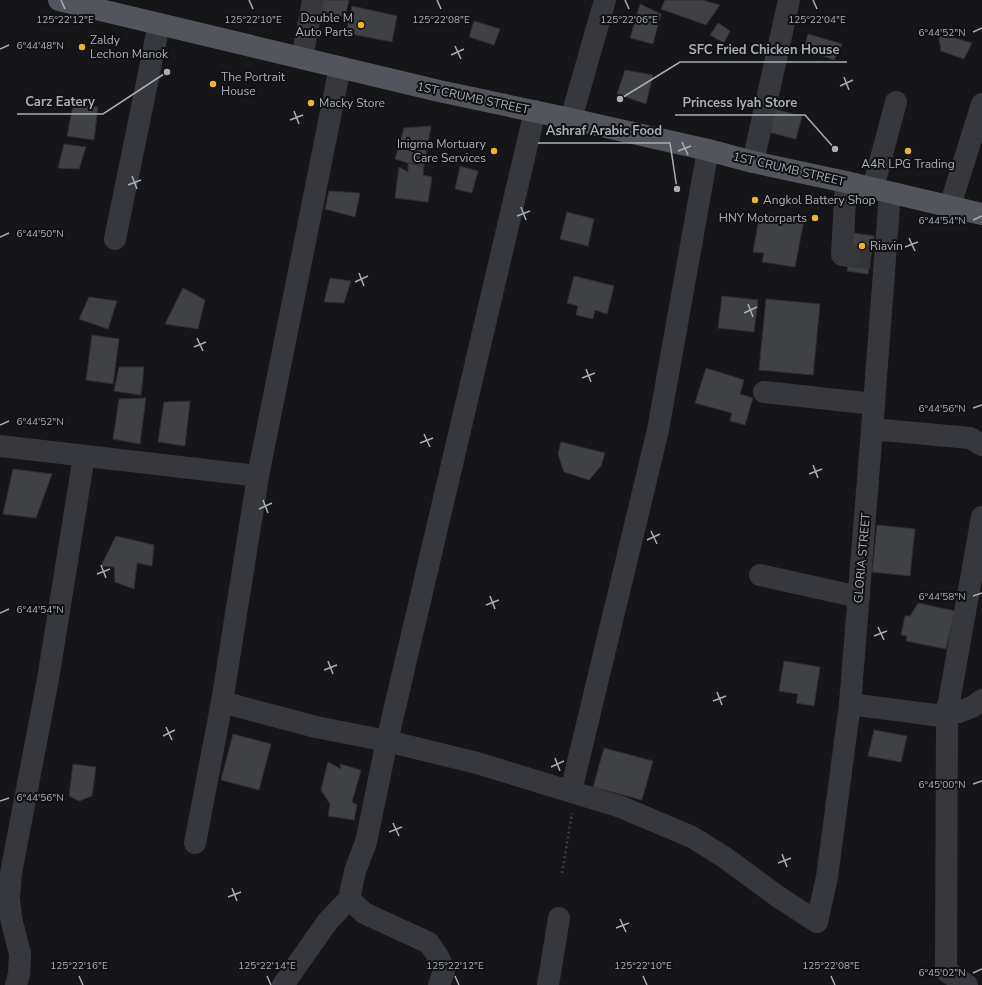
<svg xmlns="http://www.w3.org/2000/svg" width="982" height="985" viewBox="0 0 982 985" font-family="'Nunito Sans',sans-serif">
	<rect width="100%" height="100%" fill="#161618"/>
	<path fill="#404145" stroke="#303034" d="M319 0H349L345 17 316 10Z
		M665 0H702L720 5 706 25 661 9Z
		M640 4 661 14 653 44 630 38Z
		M352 6 397 16 392 42 346 33Z
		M474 21 500 29 494 45 469 37Z
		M718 23 730 31 724 43 710 35Z
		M938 33 972 43 964 59 941 51Z
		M808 34 842 44 834 60 804 49Z
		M625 70 653 75 646 104 617 94Z
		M73 105 98 107 94 140 67 136Z
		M774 109 802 116 796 139 768 132Z
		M431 126 424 166 408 163 395 159 404 128Z
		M64 144 86 147 79 169 58 168Z
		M408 163 424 166 423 175 432 177 428 202 395 198 399 167 408 172Z
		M460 166 478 171 472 193 455 189Z
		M329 191 360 193 355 217 325 209Z
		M567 212 594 219 588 246 560 239Z
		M770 214 804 220 795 267 762 262 764 253 753 252 759 218 769 220Z
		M854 233 874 236 868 274 847 271Z
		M574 276 614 286 607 314 595 310 593 319 576 315 578 306 567 303Z
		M330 278 351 281 344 303 324 302Z
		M183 288 205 300 198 329 165 324Z
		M722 296 758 300 754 332 718 328Z
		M89 297 117 301 108 329 79 319Z
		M766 299 820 304 813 375 759 370Z
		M92 335 119 339 113 384 86 380Z
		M119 367H144L141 395 114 391Z
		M706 368 744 380 740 394 753 398 745 425 730 421 732 413 695 403Z
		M146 398 140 444 113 439 119 399Z
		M190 401 185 446 158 442 164 402Z
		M561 442 605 453 601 466 589 480 564 472 558 454Z
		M13 469 52 474 36 518 3 514Z
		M877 525 915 529 910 576 872 572Z
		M116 536 154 545 152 566 137 563 134 589 115 582 114 567 101 566Z
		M918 603 955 611 946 649 906 641 907 636 901 635 905 616H910Z
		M784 661 820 667 814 706 796 703 798 694 779 691Z
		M874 730 907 736 901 762 868 756Z
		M233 734 271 744 259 790 221 780Z
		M604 748 653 761 642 800 593 787Z
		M328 762 341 769 340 764 361 770 352 802 357 805 354 820 328 816 330 804 321 790Z
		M73 764 96 767 92 796 79 801 69 796Z"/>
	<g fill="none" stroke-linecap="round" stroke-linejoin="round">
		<path stroke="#333438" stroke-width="22" stroke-dasharray="22 11" stroke-linecap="butt" d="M850 256 871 258"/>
		<path stroke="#3d3f44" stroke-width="2.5" stroke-dasharray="2 3" stroke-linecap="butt" d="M562 873 572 813"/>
		<path stroke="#37383d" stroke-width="22" d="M302 58 313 0
			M571 119 605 0
			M753 162 789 0
			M846 182 842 255 850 256
			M873 188 896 102
			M950 206 982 104
			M115 239 159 24
			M764 392 874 404
			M872 429 970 438 982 445
			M0 446 258 476
			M760 575 859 597
			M222 702 316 727 387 741 477 763 621 807 692 837 724 857 780 898 817 922 827 877 850 704 874 404 890 193
			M850 704 934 715 959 712 972 707 982 700
			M571 791 658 430 708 150
			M195 843 222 702 258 476 340 67
			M349 899 364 913 429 943 439 958 444 971 439 985
			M16 985 19 974 20 954 11 918 9 898 11 873 48 679 84 456
			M283 985 328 921 349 899 355 871 366 842 387 741 535 111
			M548 985 559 918
			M967 985 946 971 947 713 982 517"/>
		<path stroke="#53555c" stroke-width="22" d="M59 0 439 91 571 119 708 150 753 162 846 182 982 214"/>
	</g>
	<path fill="none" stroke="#a8adb8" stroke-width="1.5" d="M61 0 65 9M249 0 253 9M437 0 441 9M625 0 629 9M813 0 817 9M973 32 982 28M455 46 461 59M0 49 9 45M451 55 464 49M844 77 849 90M840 86 853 80M294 111 299 124M290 120 303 115M682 142 688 155M678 151 691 146M132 176 137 189M128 185 141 180M521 207 526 220M517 216 530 211M973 220 982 216M0 237 9 233M909 238 915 251M905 247 918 242M359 273 364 286M355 282 368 276M748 304 753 317M744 313 757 307M197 338 203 351M194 347 206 342M586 369 591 382M582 378 595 373M973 408 982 405M0 425 9 421M424 434 430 447M420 443 433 438M813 465 818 478M809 474 822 469M263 500 268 513M259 509 272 503M651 531 657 544M647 540 660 534M101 565 106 578M97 574 110 569M490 596 495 609M973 596 982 593M486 605 499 600M0 613 9 609M878 627 884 640M874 636 887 631M328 661 333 674M324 670 337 665M717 692 722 705M713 701 726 696M166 727 172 740M163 736 175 730M555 758 560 771M551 767 564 761M973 784 982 781M0 801 9 798M393 823 399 836M389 832 402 827M782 854 787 867M778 863 791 858M232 888 237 901M228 897 241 892M620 919 626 932M616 928 629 923M973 973 982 969M79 976 83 985M267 976 271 985M455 976 459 985M643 976 647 985M831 976 835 985"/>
	<g fill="#f2b134" stroke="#111113" stroke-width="1.5">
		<circle cx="361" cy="25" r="4"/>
		<circle cx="82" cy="47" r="4"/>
		<circle cx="213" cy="84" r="4"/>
		<circle cx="311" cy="103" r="4"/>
		<circle cx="494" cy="151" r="4"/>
		<circle cx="908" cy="151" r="4"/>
		<circle cx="755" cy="200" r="4"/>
		<circle cx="815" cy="218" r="4"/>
		<circle cx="862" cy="246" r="4"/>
	</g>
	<g text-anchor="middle" stroke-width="4" stroke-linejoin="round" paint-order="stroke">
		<g font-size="12" fill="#a8adb8" stroke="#111113" text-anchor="start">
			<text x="353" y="22" text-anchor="end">Double M<tspan x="353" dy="14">Auto Parts</tspan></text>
			<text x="90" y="44">Zaldy<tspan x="90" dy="14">Lechon Manok</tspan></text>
			<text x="221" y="81">The Portrait<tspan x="221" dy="14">House</tspan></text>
			<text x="319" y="107">Macky Store</text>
			<text x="486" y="148" text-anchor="end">Inigma Mortuary<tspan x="486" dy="14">Care Services</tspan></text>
			<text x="908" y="168" text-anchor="middle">A4R LPG Trading</text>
			<text x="763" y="204">Angkol Battery Shop</text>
			<text x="807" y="222" text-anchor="end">HNY Motorparts</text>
			<text x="870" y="250">Riavin</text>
		</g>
		<g font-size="12" fill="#a8adb8" stroke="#111113">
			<text transform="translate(473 98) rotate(12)" y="4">1ST CRUMB STREET</text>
			<text transform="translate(789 169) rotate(13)" y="4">1ST CRUMB STREET</text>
			<text transform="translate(862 558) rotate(-85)" y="4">GLORIA STREET</text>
		</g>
	</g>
	<g font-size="10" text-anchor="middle" fill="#a8adb8" stroke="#111113" stroke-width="4" stroke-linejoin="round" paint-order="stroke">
		<text x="65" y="23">125°22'12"E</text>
		<text x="253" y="23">125°22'10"E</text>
		<text x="441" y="23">125°22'08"E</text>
		<text x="629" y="23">125°22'06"E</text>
		<text x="817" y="23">125°22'04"E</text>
		<text x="942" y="36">6°44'52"N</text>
		<text x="40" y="49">6°44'48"N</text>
		<text x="942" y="224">6°44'54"N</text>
		<text x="40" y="237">6°44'50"N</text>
		<text x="942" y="412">6°44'56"N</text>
		<text x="40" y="425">6°44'52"N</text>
		<text x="942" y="600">6°44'58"N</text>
		<text x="40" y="613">6°44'54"N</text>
		<text x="942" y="788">6°45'00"N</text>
		<text x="40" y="801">6°44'56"N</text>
		<text x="79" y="969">125°22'16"E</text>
		<text x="267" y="969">125°22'14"E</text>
		<text x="455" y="969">125°22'12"E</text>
		<text x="643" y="969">125°22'10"E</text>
		<text x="831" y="969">125°22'08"E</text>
		<text x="942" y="976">6°45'02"N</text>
	</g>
	<path fill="none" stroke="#a8adb8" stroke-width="1.5" d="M620 99L680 62H847M167 72L103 114H17M835 149L805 115H675M677 189L670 143H538"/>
	<g fill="#a8adb8" stroke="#111113" stroke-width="1.5">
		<circle cx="620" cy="99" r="4"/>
		<circle cx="167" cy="72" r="4"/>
		<circle cx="835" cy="149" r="4"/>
		<circle cx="677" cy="189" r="4"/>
	</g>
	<g font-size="13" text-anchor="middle" font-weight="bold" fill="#a8adb8" stroke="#111113" stroke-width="4" stroke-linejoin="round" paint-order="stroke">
		<text x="764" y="54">SFC Fried Chicken House</text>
		<text x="60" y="106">Carz Eatery</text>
		<text x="740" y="107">Princess Iyah Store</text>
		<text x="604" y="135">Ashraf Arabic Food</text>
	</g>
</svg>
